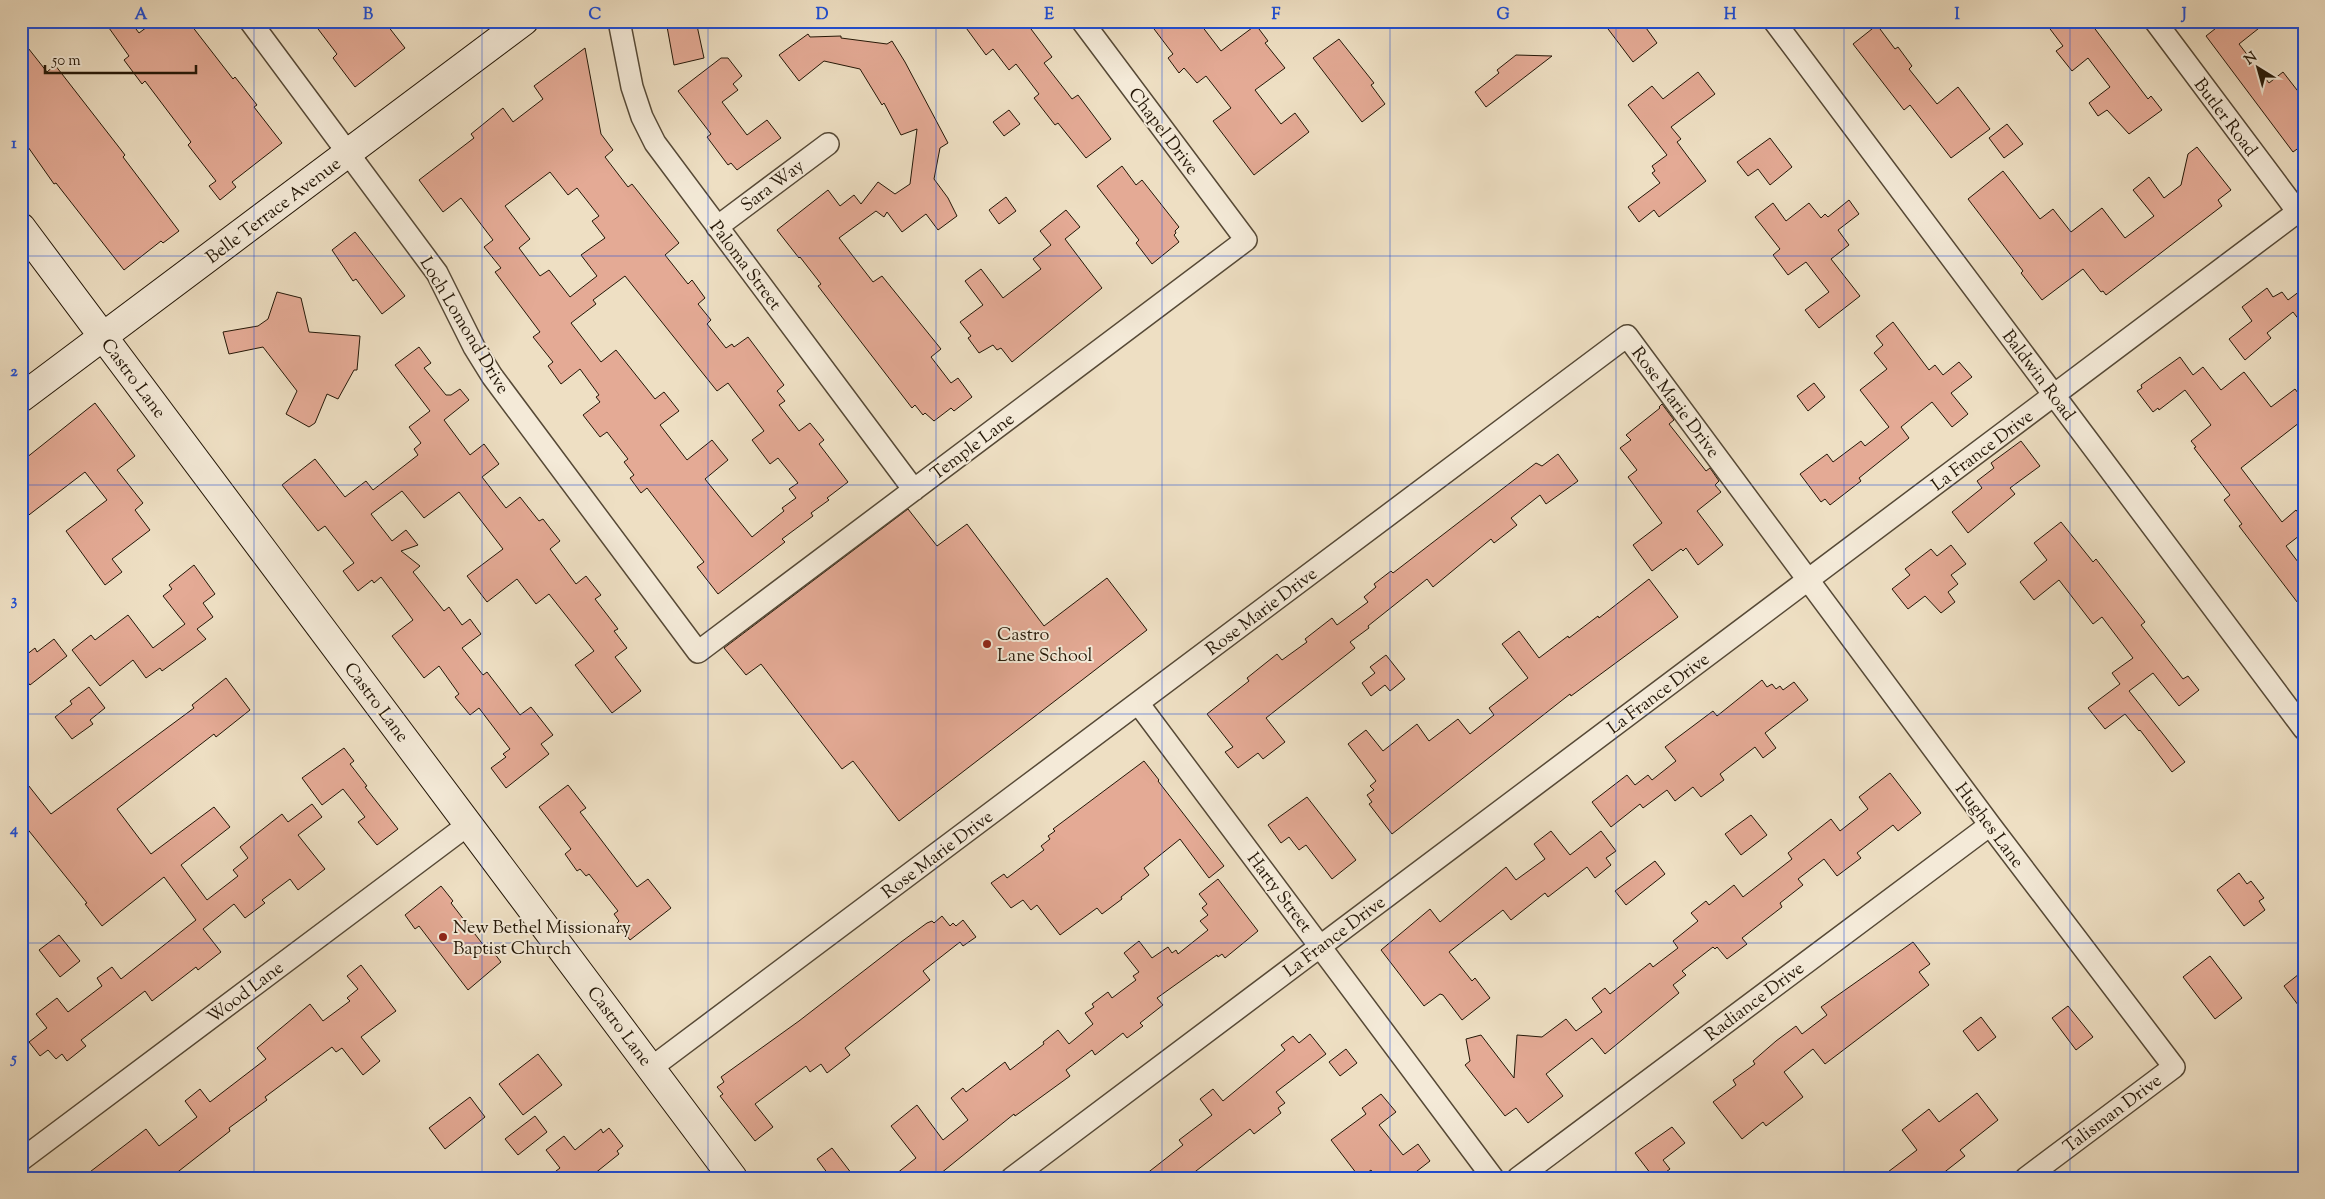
<svg xmlns="http://www.w3.org/2000/svg" width="2325" height="1199" viewBox="0 0 2325 1199" font-family="'Sorts Mill Goudy',serif">
	<rect width="100%" height="100%" fill="#eedfc3"/>
	<filter id="stains"><feTurbulence type="fractalNoise" baseFrequency=".004" numOctaves="4"/><feColorMatrix values="0 0 0 0 .2 0 0 0 0 .09 0 0 0 0 .02 0 0 0 .5 -.17"/></filter>
	<radialGradient id="worn" r=".72"><stop offset=".6" stop-color="#630" stop-opacity="0"/><stop offset="1" stop-color="#630" stop-opacity=".3"/></radialGradient>
	<path fill="#e4aa95" stroke="#241707" fill-rule="evenodd" d="M118 21H130L139 33 155 21H188L233 79 235 77 257 105 254 107 282 143 232 182 236 187 220 200 209 186 216 181 188 145 191 142 145 81 142 84 124 60 129 56 109 28Z
		M312 21H384L405 48 355 87 333 58 337 54Z
		M666 21H696L704 58 674 65Z
		M961 21H1025L1052 57 1044 63 1072 99 1078 95 1111 139 1086 158 1058 123 1055 125 1034 98 1039 94 1016 64 1009 70 993 49 986 55Z
		M1148 21H1198L1221 51 1256 25 1268 41 1265 43 1285 68 1255 90 1281 124 1295 113 1309 132 1254 175 1213 121 1231 108 1206 76 1197 83 1184 68 1179 73 1168 58 1173 54Z
		M1602 21H1641L1657 43 1633 62Z
		M2044 21H2089L2148 99 2151 96 2162 110 2129 134 2107 110 2098 116 2089 103 2110 87 2088 58 2072 71 2056 51 2063 46Z
		M2225 21H2268L2239 44 2269 83 2283 72 2304 99V144L2293 152 2206 36Z
		M1877 25 1895 49 1898 47 1912 66 1909 69 1937 104 1958 87 1990 129 1951 158 1910 105 1904 110 1853 44Z
		M808 34 810 37 841 36V38L887 44 892 41 905 62 948 143 940 148 934 179 948 198 957 216 938 230 926 214 902 232 887 212 884 217 876 211 839 238 873 282 882 276 941 349 931 357 951 383 958 378 972 397 954 411 951 408 934 421 925 413 923 415 915 405 912 408 818 286 821 284 800 257 799 258 777 230 828 190 840 206 854 195 861 204 878 182 895 194 910 184 917 129 901 135 884 103 882 105 860 69 824 61 799 81 779 55Z
		M21 39 47 72 55 65 125 155 123 157 179 231 163 243 161 241 124 270 56 183 54 184 21 137Z
		M1339 39 1374 83 1371 85 1385 104 1362 122 1313 58Z
		M585 48 601 134 613 150 605 157 628 187 632 184 679 243 665 255 688 284 692 280 705 298 698 304 711 320 707 324 726 348 732 344 734 347 748 337 784 385 777 391 785 401 779 405 799 431 810 423 824 440 819 444 848 482 827 498 829 500 811 513 813 516 782 539 785 542 718 594 697 567 704 562 647 488 641 493 630 478 634 475 624 462 628 459 607 432 600 437 583 415 600 402 596 397 599 395 580 369 561 384 548 366 553 362 533 337 540 332 495 272 501 268 484 247 493 240 461 198 443 212 419 180 474 138 471 134 503 108 513 122 543 99 534 86ZM550 172 568 195 577 188 599 216 592 221 605 238 581 255 597 276 570 297 549 270 540 276 519 248 530 239 505 206ZM625 276 717 391 728 383 764 431 752 440 770 464 778 458 798 483 789 489 796 498 782 508 784 511 752 537 705 479 728 460 712 440 687 460 660 425 679 411 664 392 655 399 616 350 601 362 571 323 596 304 593 300Z
		M1516 55 1552 56 1486 107 1475 92 1499 73 1497 70Z
		M721 58H728L742 76 733 84 738 90 722 102 747 135 767 120 781 138 737 170 731 163 728 165 707 137 711 134 678 91Z
		M1698 72 1715 94 1671 127 1681 139 1677 142 1706 181 1659 217 1654 210 1639 222 1628 207 1660 183 1652 173 1655 171 1652 166 1667 155 1628 105 1652 86 1663 99Z
		M1009 110 1020 124 1004 136 993 122Z
		M2007 124 2023 144 2004 158 1989 138Z
		M1770 138 1792 167 1770 185 1758 169 1748 176 1737 162Z
		M2197 147 2231 190 2218 200 2222 206 2106 295 2103 291 2101 292 2083 269 2042 300 2021 273 2023 271 1968 199 2003 171 2040 219 2053 209 2071 232 2102 208 2125 238 2154 216 2133 190 2149 177 2164 198 2181 185 2188 154Z
		M1122 166 1136 185 1142 180 1179 227 1175 231 1176 233 1174 235 1179 242 1152 264 1136 243 1139 240 1097 186Z
		M1006 197 1016 211 999 224 989 210Z
		M1849 200 1859 214 1838 230 1849 245 1831 259 1860 296 1819 328 1805 310 1829 292 1806 262 1788 275 1773 255 1780 249 1755 217 1773 203 1786 221 1809 203 1821 218 1825 214 1828 217Z
		M1066 210 1080 227 1065 239 1102 288 1012 362 1001 348 997 350 993 345 979 353 968 338 971 336 960 322 983 305 965 281 981 269 1003 298 1041 269 1033 259 1051 245 1040 231Z
		M355 232 405 296 382 314 356 279 353 281 332 250Z
		M2267 288 2273 297 2282 292 2288 300 2304 288V326L2293 312 2267 333 2271 338 2245 360 2229 339 2252 321 2242 307Z
		M277 292 301 298 309 332 360 336 357 370H354L338 399 327 394 315 423 309 427 286 414 297 391 263 347 229 354 223 332 258 326 268 319Z
		M1893 322 1929 370 1935 365 1943 375 1959 362 1972 377 1951 393 1968 414 1952 427 1932 402 1901 427 1909 438 1859 478 1861 481 1830 505 1825 499 1821 502 1800 474 1827 454 1833 462 1861 441 1865 446 1889 427 1860 390 1887 369 1874 353 1883 345 1876 336Z
		M419 347 431 363 424 368 446 395H451L460 389 469 400 444 420 470 455 484 444 499 464 482 477 506 508 520 497 539 521 543 519 560 541 550 549 576 584 586 576 601 595 595 599 618 629 614 631 627 648 615 657 641 691 612 713 575 665 594 651 549 594 536 604 517 579 487 602 467 576 503 549 459 492 424 518 402 491 371 514 392 541 406 530 418 545 401 551 420 566 413 572 444 611 449 607 462 625 470 619 481 634 462 648 483 675 487 672 520 715 531 707 553 735 541 744 549 754 506 788 491 768 506 757 503 754 510 749 479 708 470 715 455 697 459 694 439 666 424 678 392 636 413 620 381 577 374 583 372 580 358 591 343 571 354 563 325 526 318 531 282 485 315 459 345 497 366 481 373 490 418 455 414 449 421 443 409 427 430 411 395 365Z
		M2180 357 2193 375 2203 367 2221 390 2244 372 2271 407 2295 389 2304 401V419L2241 468 2282 522 2296 510 2304 520V532L2286 546 2304 570V611L2239 526 2242 524 2224 500 2230 495 2194 448 2196 447 2191 441 2211 425 2185 390 2159 410 2158 408 2153 412 2137 391 2142 388 2141 385Z
		M1814 383 1825 397 1808 411 1797 396Z
		M95 403 135 456 117 470 143 503 135 510 150 530 112 559 122 572 105 585 66 531 107 500 85 472 21 521V462Z
		M1662 404 1674 420 1669 424 1706 471 1710 468 1719 481 1715 485 1721 492 1697 511 1723 545 1698 565 1686 548 1683 551 1681 549 1652 571 1633 545 1662 523 1628 477 1637 470 1620 448 1631 440 1626 435 1660 408 1659 407Z
		M2021 441 2040 466 2010 488 2015 494 1968 533 1952 512 1982 488 1977 481 1994 468 1991 463Z
		M1558 454 1578 481 1546 504 1540 495 1511 518 1517 525 1494 543 1491 539 1433 587 1427 579 1368 626 1369 628 1350 642 1355 648 1266 718 1285 742 1263 759 1258 753 1238 768 1225 752 1233 747 1207 714 1249 681 1247 678 1277 654 1282 660 1307 642 1305 639 1332 618 1337 625 1368 602 1364 597 1376 587 1374 584 1391 571 1393 573 1536 463 1542 466Z
		M908 509 937 546 967 524 1044 626 1107 578 1147 630 899 821 853 761 842 769 761 664 746 675 724 648Z
		M2061 522 2093 562 2096 559 2145 622 2141 625 2183 679 2188 676 2199 690 2179 706 2153 673 2129 691 2185 762 2172 772 2140 730 2139 731 2125 714 2105 729 2088 708 2120 684 2112 673 2133 658 2102 617 2093 624 2059 580 2034 600 2020 582 2047 560 2034 543Z
		M1951 545 1966 564 1951 575 1958 584 1948 592 1955 602 1941 613 1925 596 1908 609 1892 589 1910 575 1905 569 1931 549 1937 556Z
		M194 565 215 594 203 603 213 617 197 629 206 639 162 671 160 668 146 678 133 660 100 686 72 650 91 635 95 640 128 615 153 648 185 624 163 596 172 589 169 585Z
		M1649 579 1678 617 1571 696 1570 694 1392 834 1369 804 1372 802 1367 795 1374 790 1370 786 1376 781 1348 744 1366 730 1383 751 1417 724 1429 741 1458 719 1470 734 1494 715 1489 708 1528 678 1502 644 1519 631 1539 658 1568 636 1569 638 1598 616 1599 618Z
		M54 639 67 656 30 685 21 674V659L35 648 37 652Z
		M1386 655 1405 679 1390 691 1385 685 1371 696 1362 683 1375 673 1370 667Z
		M226 678 250 710 216 737 214 734 117 809 151 854 214 807 230 827 181 865 207 900 238 876 233 870 248 858 240 847 282 814 288 822 312 804 322 817 298 835 325 869 298 890 290 879 262 900 265 903 245 918 234 904 203 929 221 952 198 970 196 967 152 1001 145 991 81 1040 86 1046 67 1061 62 1054 56 1059 48 1050 40 1056 29 1042 47 1028 36 1014 57 998 68 1012 102 986 97 978 112 967 121 979 196 920 164 877 102 926 85 904 87 903 21 821V776L51 814 194 708 192 705Z
		M1762 680 1767 687 1772 684 1776 689 1780 686 1783 690 1794 682 1808 700 1765 733 1776 748 1763 758 1755 747 1720 774 1724 780 1701 797 1693 787 1675 801 1667 790 1643 808 1640 804 1611 827 1592 802 1627 775 1635 785 1648 775 1652 780 1676 761 1665 747 1713 711 1717 716Z
		M89 687 105 708 90 720 93 724 72 739 55 717 72 704 70 701Z
		M344 748 354 761 350 764 367 786 365 787 398 829 377 845 358 822 365 817 343 789 322 805 302 778Z
		M1144 761 1159 780 1158 781 1224 866 1209 878 1180 839 1144 868 1149 875 1121 897 1122 899 1102 914 1097 908 1060 935 1037 905 1031 910 1023 900 1011 908 991 883 1004 874 1007 878 1044 850 1041 846 1050 839 1048 836 1055 831 1053 829Z
		M1890 773 1921 813 1898 831 1893 825 1857 853 1861 858 1837 876 1824 859 1798 879 1803 885 1780 903 1782 907 1742 938 1747 944 1727 959 1717 947 1715 949 1713 947 1682 971 1686 975 1673 985 1679 993 1605 1054 1592 1038 1546 1074 1563 1096 1528 1123 1516 1108 1505 1116 1465 1065 1470 1061 1466 1039 1481 1035 1514 1078 1517 1035 1542 1037 1566 1019 1576 1031 1602 1012 1592 998 1605 988 1610 994 1650 963 1653 967 1678 948 1673 941 1698 921 1691 913 1706 901 1709 905 1734 885 1743 897 1792 859 1788 853 1831 819 1840 831 1868 809 1859 797Z
		M568 785 586 808 580 812 637 887 648 879 671 908 630 940 617 923 619 921 614 914 618 911 589 874 586 876 580 869 577 871 565 854 571 849 539 807Z
		M1307 797 1356 860 1332 879 1306 845 1299 850 1289 837 1281 843 1268 825Z
		M1751 815 1767 835 1741 855 1725 834Z
		M1551 831 1570 855 1601 831 1616 851 1606 858 1611 865 1595 878 1587 867 1548 897 1545 893 1511 920 1503 910 1449 952 1472 981 1475 978 1490 998 1462 1020 1443 995 1440 994 1424 1006 1381 950 1430 909 1440 922 1506 867 1516 880 1545 859 1534 844Z
		M1655 861 1665 874 1626 905 1615 891Z
		M2239 873 2247 884 2251 881 2264 898 2259 901 2265 910 2244 926 2217 890Z
		M1218 879 1258 931 1225 958 1222 954 1218 957 1217 955 1157 998 1163 1005 1140 1023 1143 1026 1127 1038 1123 1033 1095 1055 1092 1050 1066 1070 1070 1076 1015 1116 1014 1114 935 1178H891L916 1158 891 1126 917 1105 943 1140 968 1120 951 1098 963 1088 966 1092 1005 1062 1010 1070 1044 1044 1043 1042 1058 1030 1069 1044 1093 1024 1085 1013 1094 1007 1092 1004 1108 992 1112 998 1136 980 1133 976 1139 972 1124 953 1139 941 1152 958 1168 947 1172 953 1176 950 1178 954 1208 930 1200 921 1208 915 1202 908 1207 904 1199 894Z
		M441 886 453 901 451 903 488 951 491 949 501 962 468 990 419 926 415 929 405 915Z
		M942 916 950 926 953 923 956 926 963 920 976 937 963 946 960 942 923 971 930 980 845 1048 850 1055 827 1073 821 1064 810 1072 806 1066 755 1104 773 1127 755 1141 720 1096 723 1094 717 1087 724 1082 721 1077 799 1021 901 942 927 923 932 921 934 923Z
		M59 935 80 961 60 977 39 950Z
		M1913 942 1930 964 1919 972 1929 985 1825 1064 1813 1049 1784 1072 1803 1097 1766 1126 1763 1122 1742 1139 1713 1102 1736 1085 1733 1080 1755 1064 1753 1061 1776 1041 1796 1026 1802 1034 1827 1015 1821 1007Z
		M2210 956 2242 998 2215 1019 2183 977Z
		M361 965 396 1011 361 1037 380 1061 363 1075 342 1048 336 1052 332 1047 265 1097 267 1100 229 1128 230 1131 170 1178H82L146 1129 159 1146 197 1117 185 1101 200 1089 210 1102 266 1059 257 1048 310 1004 323 1021 350 1001 347 998 358 989 347 976Z
		M2304 970V1013L2284 986Z
		M2068 1006 2093 1037 2076 1050 2052 1018Z
		M1981 1017 1996 1037 1978 1051 1963 1031Z
		M1310 1034 1326 1054 1276 1092 1285 1103 1278 1108 1281 1113 1254 1134 1250 1129 1187 1178H1141L1183 1145 1179 1140 1212 1115 1200 1099 1213 1089 1223 1101 1285 1050 1281 1045 1293 1036 1299 1043Z
		M1346 1049 1357 1063 1340 1076 1329 1062Z
		M538 1054 562 1085 523 1115 499 1084Z
		M1977 1093 1998 1120 1960 1150 1965 1156 1937 1178H1880L1917 1150 1902 1130 1929 1109 1939 1122Z
		M1381 1094 1396 1112 1379 1125 1403 1155 1418 1144 1430 1161 1408 1178H1377L1371 1170 1360 1178 1331 1140 1366 1114 1362 1108Z
		M470 1097 485 1117 445 1149 429 1128Z
		M535 1116 547 1132 518 1155 505 1139Z
		M1672 1127 1685 1143 1663 1160 1670 1169 1658 1178H1654L1635 1153Z
		M609 1128 623 1146 617 1151 619 1154 589 1178H547L560 1168 546 1150 564 1136 575 1150 601 1129 603 1133Z
		M832 1148 855 1178H831L817 1159Z"/>
	<g fill="none" stroke-linecap="round" stroke-linejoin="round">
		<defs>
			<path id="street" d="M250 21 437 273 474 347 492 376 698 652 1246 240 1082 21
				M619 21 632 87 642 117 655 143 914 490
				M1774 21 2304 729
				M2155 21 2298 212
				M717 227 828 144
				M1138 703 1493 1178
				M651 1068 1627 336 1990 825 2174 1067 2026 1178
				M21 1160 469 824
				M1012 1178 2304 207
				M1518 1178 1990 825"/>
			<path id="secondary" d="M21 227 733 1178
				M21 398 524 21"/>
		</defs>
		<use href="#street" stroke="#564936" stroke-width="24"/>
		<use href="#secondary" stroke="#241707" stroke-width="30"/>
		<use href="#street" stroke="#f4ead8" stroke-width="21"/>
		<use href="#secondary" stroke="#f4ead8" stroke-width="28"/>
	</g>
	<path fill="none" stroke="#1d4ed8" stroke-width="1" stroke-opacity="0.55" d="M254 21V1178M482 21V1178M708 21V1178M936 21V1178M1162 21V1178M1390 21V1178M1616 21V1178M1844 21V1178M2070 21V1178M21 256H2304M21 485H2304M21 714H2304M21 943H2304"/>
	<g fill="#8f2418" stroke="#f4ead8" stroke-width="2">
		<circle cx="987" cy="644" r="5"/>
		<circle cx="443" cy="937" r="5"/>
	</g>
	<g text-anchor="middle" stroke-width="4" stroke-linejoin="round" paint-order="stroke">
		<g font-size="18" fill="#241707" stroke="#f4ead8">
			<text transform="translate(2226 117) rotate(53)" y="6">Butler Road</text>
			<text transform="translate(1164 131) rotate(53)" y="6">Chapel Drive</text>
			<text transform="translate(772 185) rotate(-37)" y="6">Sara Way</text>
			<text transform="translate(273 210) rotate(-37)" y="6">Belle Terrace Avenue</text>
			<text transform="translate(746 265) rotate(53)" y="6">Paloma Street</text>
			<text transform="translate(465 325) rotate(59)" y="6">Loch Lomond Drive</text>
			<text transform="translate(2039 375) rotate(53)" y="6">Baldwin Road</text>
			<text transform="translate(134 378) rotate(53)" y="6">Castro Lane</text>
			<text transform="translate(1676 402) rotate(53)" y="6">Rose Marie Drive</text>
			<text transform="translate(972 446) rotate(-37)" y="6">Temple Lane</text>
			<text transform="translate(1982 450) rotate(-37)" y="6">La France Drive</text>
			<text transform="translate(1261 611) rotate(-37)" y="6">Rose Marie Drive</text>
			<text transform="translate(1658 693) rotate(-37)" y="6">La France Drive</text>
			<text transform="translate(377 702) rotate(53)" y="6">Castro Lane</text>
			<text transform="translate(1990 825) rotate(53)" y="6">Hughes Lane</text>
			<text transform="translate(937 854) rotate(-37)" y="6">Rose Marie Drive</text>
			<text transform="translate(1280 892) rotate(53)" y="6">Harty Street</text>
			<text transform="translate(1334 936) rotate(-37)" y="6">La France Drive</text>
			<text transform="translate(245 992) rotate(-37)" y="6">Wood Lane</text>
			<text transform="translate(1754 1001) rotate(-37)" y="6">Radiance Drive</text>
			<text transform="translate(620 1026) rotate(53)" y="6">Castro Lane</text>
			<text transform="translate(2112 1113) rotate(-37)" y="6">Talisman Drive</text>
		</g>
		<g font-size="18" fill="#241707" stroke="#f4ead8" text-anchor="start">
			<text x="997" y="640">Castro<tspan x="997" dy="21">Lane School</tspan></text>
			<text x="453" y="933">New Bethel Missionary<tspan x="453" dy="21">Baptist Church</tspan></text>
		</g>
	</g>
	<rect width="2325" height="1199" fill="none" stroke="#eedfc3" stroke-width="55"/>
	<g transform="translate(2258 68) rotate(323)" stroke="#f4ead8" stroke-width="4" paint-order="stroke">
	<path d="M0-4L9 19L0 12L-9 19Z" fill="#241707"/>
	<text y="-8" font-size="14" font-weight="bold" text-anchor="middle" fill="#241707">N</text>
	</g>
	<path d="M45 65v8h151v-8" fill="none" stroke="#241707" stroke-width="2.5"/>
	<text x="52" y="65" font-size="15" fill="#241707" stroke="#f4ead8" stroke-width="4" paint-order="stroke">50 m</text>
	<rect x="28" y="28" width="2270" height="1144" fill="none" stroke="#1d4ed8" stroke-width="2"/>
	<g font-size="16" text-anchor="middle" font-weight="bold" fill="#1d4ed8">
		<text x="141" y="19">A</text>
		<text x="368" y="19">B</text>
		<text x="595" y="19">C</text>
		<text x="822" y="19">D</text>
		<text x="1049" y="19">E</text>
		<text x="1276" y="19">F</text>
		<text x="1503" y="19">G</text>
		<text x="1730" y="19">H</text>
		<text x="1957" y="19">I</text>
		<text x="2184" y="19">J</text>
		<text x="14" y="148">1</text>
		<text x="14" y="376">2</text>
		<text x="14" y="605">3</text>
		<text x="14" y="834">4</text>
		<text x="14" y="1063">5</text>
	</g>
	<rect width="100%" height="100%" filter="url(#stains)"/>
	<rect width="100%" height="100%" fill="url(#worn)"/>
</svg>
